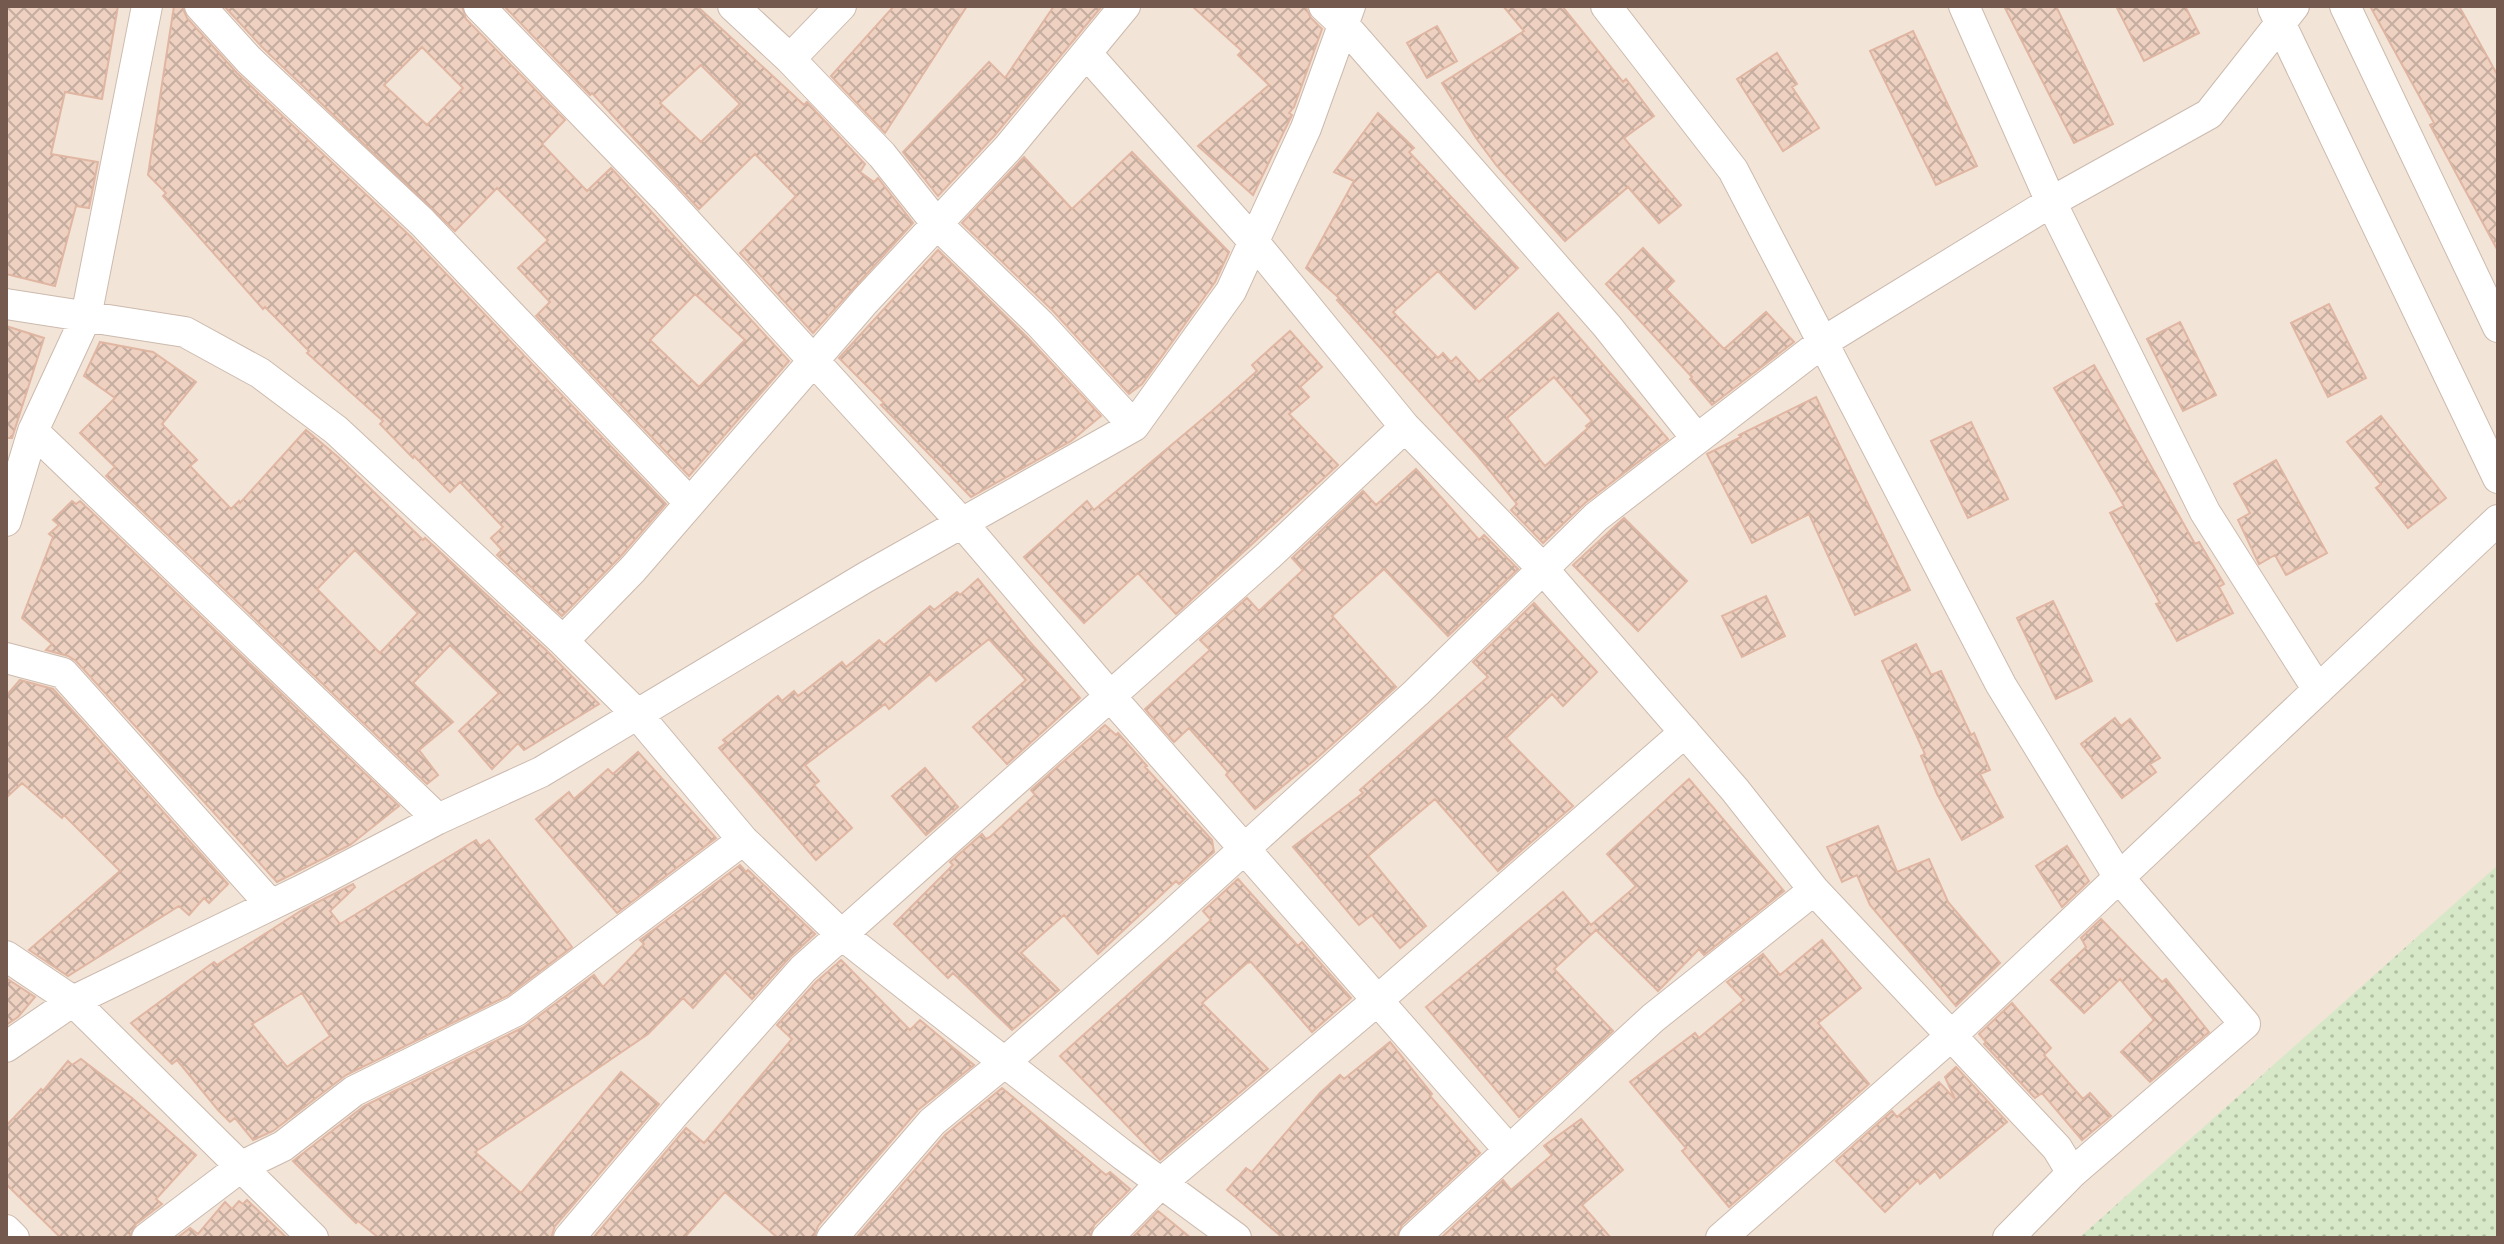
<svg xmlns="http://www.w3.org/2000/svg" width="2504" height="1244" viewBox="0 0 2504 1244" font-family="'Archivo Narrow',sans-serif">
	<defs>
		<pattern id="grass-dots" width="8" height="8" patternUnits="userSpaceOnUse" patternTransform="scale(2)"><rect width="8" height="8" fill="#d6e8c7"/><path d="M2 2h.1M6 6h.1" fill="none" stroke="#b2bfa4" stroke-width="1.8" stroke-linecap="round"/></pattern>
		<pattern id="building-cross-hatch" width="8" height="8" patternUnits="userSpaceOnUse" patternTransform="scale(2)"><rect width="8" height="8" fill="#eed1c1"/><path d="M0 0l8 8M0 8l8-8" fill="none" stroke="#c5ad9f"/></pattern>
	</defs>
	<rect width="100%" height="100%" fill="#fbf2e8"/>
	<path fill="#f2e4d7" d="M6 6H2498V1238H6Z"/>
	<path fill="url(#grass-dots)" d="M2498 865V1238H2079Z"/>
	<path fill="url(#building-cross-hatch)" stroke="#e0b6a3" stroke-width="2" fill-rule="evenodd" d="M6 6H118L102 99 65 92 51 154 98 162 89 208 76 206 55 286 6 274Z
		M174 6H182L187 18 237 73 409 235 666 504 620 557 562 616 497 555 502 550 491 538 503 527 460 482 450 492 414 456 413 458 380 424 383 421 307 353 309 351 265 307 263 309 163 196 166 193 148 175Z
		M224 6H462L466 19 565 120 542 144 587 191 611 168 789 361 689 476 536 316 550 302 518 268 548 240 497 188 455 231 262 47ZM422 47 463 88 427 125 384 85ZM695 294 745 340 699 387 650 340Z
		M504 6H697L804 105 807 102 865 164 860 172 874 182 878 178 913 223 813 333 740 253 796 196 755 154 699 209 592 93 590 95ZM701 65 740 104 701 142 660 103Z
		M894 6H967L885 133 831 76Z
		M1054 6H1102L994 136 938 196 903 152 989 62 1005 78Z
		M1192 6H1305L1311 18 1322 29 1294 107 1289 113 1292 115 1289 121 1253 195 1198 146 1269 85 1238 55 1242 51Z
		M1503 6H1562L1623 82 1626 79 1654 116 1624 138 1681 205 1659 223 1628 187 1565 241 1497 166 1476 138 1442 83 1524 31Z
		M2004 6H2056L2113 124 2074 143Z
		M2116 6H2185L2199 33 2144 61Z
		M2370 6H2459L2498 76V251L2430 125 2434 123Z
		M1437 26 1457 61 1427 78 1407 43Z
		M1913 31 1977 166 1936 185 1870 51Z
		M1777 53 1797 84 1792 87 1819 128 1783 151 1737 79Z
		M1378 113 1414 148 1409 152 1518 268 1475 309 1438 271 1393 312 1438 358 1443 353 1451 362 1456 357 1479 382 1558 313 1668 439 1585 503 1543 543 1511 510 1517 504 1476 454 1337 300 1339 298 1306 268 1354 181 1334 172ZM1554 377 1592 421 1586 426 1588 428 1545 466 1507 418Z
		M1132 152 1229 252 1215 282 1142 384 1129 394 1053 311 962 223 1024 157 1072 209Z
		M1643 248 1674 281 1666 289 1724 349 1766 312 1794 342 1712 405 1690 379 1692 377 1606 284Z
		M938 250 1027 337 1101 416 1071 441 971 497 881 405 884 403 839 358Z
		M2329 304 2366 378 2328 397 2291 323Z
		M2180 322 2216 395 2183 411 2147 339Z
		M6 326 44 338 12 438H6Z
		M1290 331 1322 367 1300 387 1309 397 1289 414 1338 465 1176 614 1138 573 1084 623 1024 557 1087 501 1094 510 1212 411 1257 371 1252 365Z
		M100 342 153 352 196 382 162 424 197 460 190 466 231 509 239 501 240 503 306 430 338 457 423 540 425 538 547 651 599 704 524 750 518 743 492 769 459 731 499 693 450 645 413 683 453 722 419 750 438 775 427 784 106 476 115 467 80 433 115 398 84 376ZM355 550 418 613 380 653 317 589Z
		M2094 365 2195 544 2199 542 2224 584 2219 587 2233 613 2177 641 2156 604 2160 603 2110 513 2124 506 2054 388Z
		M1816 397 1910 590 1855 615 1809 514 1752 543 1707 454 1741 437 1739 435Z
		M2381 416 2446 498 2408 528 2376 488 2381 484 2347 442Z
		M1971 422 2008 499 1968 518 1931 441Z
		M2276 460 2327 553 2286 575 2275 555 2259 564 2238 520 2250 513 2234 484Z
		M1416 469 1479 540 1484 535 1518 569 1448 636 1384 569 1332 616 1396 687 1317 758 1255 809 1226 775 1228 772 1189 728 1174 742 1145 709 1210 650 1200 640 1247 598 1259 611 1303 570 1292 558 1363 491 1376 505Z
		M72 501 76 504 80 501 399 806 350 845 277 882 76 661 68 656 46 650 52 644 22 618 53 537 49 534 59 525 53 520Z
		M1624 518 1687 581 1638 631 1573 565Z
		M978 579 1028 640 1080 698 1007 764 973 727 1026 680 989 639 936 681 930 674 889 709 885 704 805 765 819 781 814 785 852 828 816 860 719 748 726 743 723 740 778 696 782 701 794 691 798 696 842 662 846 667 879 640 884 645 930 606 934 610 957 592 960 595Z
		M1766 596 1785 636 1742 657 1722 616Z
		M2053 601 2092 681 2056 699 2017 618Z
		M1534 603 1597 672 1563 706 1552 694 1506 738 1573 806 1498 871 1435 799 1368 856 1426 926 1400 948 1372 915 1359 925 1293 847 1363 793 1360 790 1488 677 1473 662Z
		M1916 644 1931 675 1941 671 1971 735 1974 733 1990 770 1980 774 2003 817 1962 840 1937 794 1921 756 1925 754 1882 661Z
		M20 680 53 689 228 884 209 903 204 898 189 915 179 906 68 976 29 950 120 871 64 815 62 818 22 783 6 798V696Z
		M2115 718 2121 726 2130 719 2160 758 2150 764 2156 772 2122 798 2081 744Z
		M1105 725 1116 735 1118 733 1147 766 1145 767 1212 840 1214 852 1179 884 1176 881 1098 954 1064 915 1021 953 1059 990 1012 1030 953 973 948 978 894 924 953 865 950 862 982 834 986 839 990 837 1035 795 1031 790Z
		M638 752 716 838 617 913 536 819 569 792 574 799 608 769 613 774Z
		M925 768 958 807 926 835 892 796Z
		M1689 779 1784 891 1704 955 1699 949 1658 991 1595 929 1596 930 1554 969 1613 1031 1519 1117 1426 1007 1563 892 1591 925 1636 886 1607 854Z
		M1878 826 1897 872 1929 859 1948 902 2000 963 1956 1006 1870 905 1857 875 1842 882 1827 847Z
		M476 840 480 846 489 840 572 947 507 996 346 1075 273 1131 253 1140 235 1118 230 1122 218 1110 177 1060 172 1064 131 1023 214 962 217 965 302 910 353 884 355 887 330 911 340 924ZM302 993 330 1036 287 1067 252 1024Z
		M2067 846 2089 881 2062 907 2036 866Z
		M740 865 746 872 748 870 815 934 790 957 752 999 725 972 693 1008 683 998 648 1034 475 1152 521 1193 621 1072 659 1104 555 1226 551 1238H379L358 1221 356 1223 293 1161 364 1106 524 1027 594 975 603 987 644 944 640 940Z
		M1238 879 1298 946 1302 942 1351 998 1312 1032 1251 962 1247 963 1202 1003 1268 1069 1160 1160 1060 1056 1211 920 1203 911Z
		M2101 919 2162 982 2166 979 2209 1032 2150 1082 2121 1052 2154 1020 2120 979 2084 1013 2051 980 2086 947 2081 938Z
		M1822 940 1861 988 1818 1023 1869 1084 1729 1207 1682 1151 1686 1148 1630 1082 1695 1033 1699 1038 1744 1000 1727 982 1763 954 1780 975Z
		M841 960 910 1030 920 1020 974 1065 918 1110 818 1226 814 1238H778L725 1192 684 1238H593L686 1128 704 1143 716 1129 792 1039 777 1025 816 982Z
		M6 978 35 997 18 1017 6 1025Z
		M2012 1003 2051 1048 2044 1055 2083 1099 2090 1093 2111 1116 2082 1140 2042 1093 2035 1098 1984 1044 1986 1042 1979 1034Z
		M1390 1042 1432 1094 1430 1096 1480 1153 1402 1225 1396 1238H1283L1227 1190 1246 1168 1252 1172 1320 1093 1340 1075 1344 1079Z
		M81 1059 132 1098 196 1155 156 1199 162 1204 136 1224 129 1238H61L6 1184V1126L41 1089 43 1091 68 1061 72 1065Z
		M1956 1067 2007 1122 1940 1178 1935 1171 1920 1184 1918 1180 1885 1212 1836 1161 1892 1111 1897 1117 1939 1082 1955 1099 1945 1077Z
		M1002 1088 1106 1175 1110 1172 1130 1189 1094 1225 1090 1238H856L945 1135Z
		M1581 1119 1623 1170 1582 1205 1611 1238H1441L1503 1180 1511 1190 1552 1155 1544 1146Z
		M247 1200 287 1238H177L190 1228 198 1234 225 1202 232 1209 239 1201 243 1204Z
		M1158 1211 1191 1238H1132Z"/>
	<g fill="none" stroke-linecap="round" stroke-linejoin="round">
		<defs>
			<path id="minor" d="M200 6 249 60 422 222 690 503
				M479 6 665 198 962 523 1111 697 1509 1150
				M733 6 790 59 882 155 937 224 1040 324 1134 426
				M1125 6 1008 148 865 301 633 569 563 641 637 714 743 840 842 935 1123 1155 1236 1238
				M1324 6 1343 24 1607 326 1697 439
				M1606 6 1733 170 2001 685 2120 879 2245 1024 2072 1173 2008 1238
				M1964 6 2051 202 2205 512 2318 690
				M2345 6 2498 327
				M2273 8 2498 478
				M1087 54 1254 242 1405 427 1543 569 1735 790 1814 890 2057 1148 2072 1173
				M790 59 841 6
				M6 304 185 332 260 373 336 430 563 641
				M33 431 438 819
				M6 521 33 431 86 317 147 6
				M6 658 63 673 271 905
				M6 956 73 1001 313 1238
				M6 1047 73 1001 304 889 438 819 541 772 866 577 1134 426 1231 291 1306 128 1350 6
				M6 1230 14 1238
				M147 1238 242 1166 283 1146 354 1091 516 1011 743 840
				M569 1238 675 1113 803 969 1269 555 1405 427
				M832 1238 932 1122 1005 1062 1155 930 1416 693 1596 517 1823 342 2051 202 2209 114 2294 6
				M1107 1238 1161 1183 1379 999 1685 732
				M1414 1238 1653 1018 1814 890
				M1721 1238 1951 1036 2498 520"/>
		</defs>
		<use href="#minor" stroke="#ccbaae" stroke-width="32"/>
		<use href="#minor" stroke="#fff" stroke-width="30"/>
	</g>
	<rect width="2504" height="1244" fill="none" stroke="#73594e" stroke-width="16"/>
</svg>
